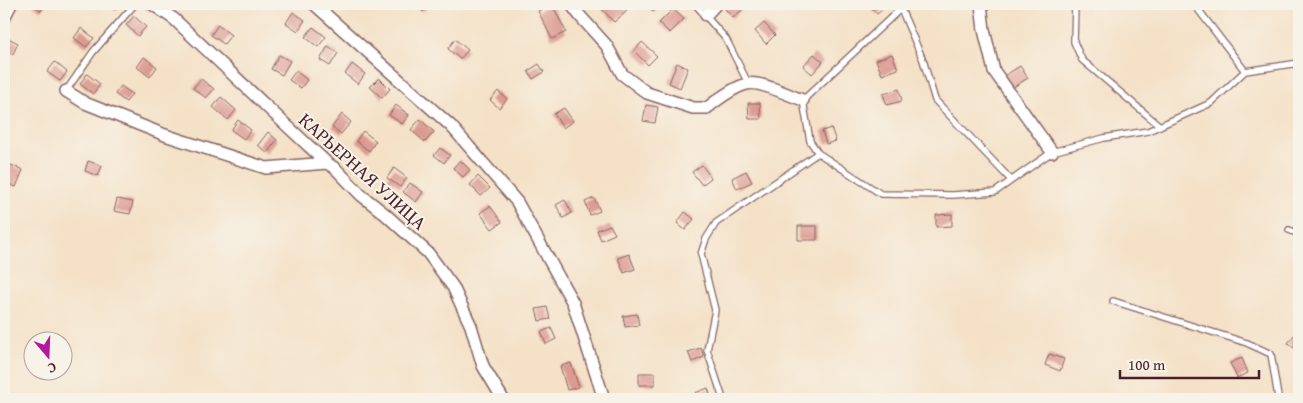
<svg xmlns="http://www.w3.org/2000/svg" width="1303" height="403" viewBox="0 0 1303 403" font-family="'Gentium Book Plus',serif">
	<rect width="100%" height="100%" fill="#f7f3e8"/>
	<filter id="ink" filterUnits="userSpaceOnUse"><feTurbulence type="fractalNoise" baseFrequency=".02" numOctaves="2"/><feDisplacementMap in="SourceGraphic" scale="10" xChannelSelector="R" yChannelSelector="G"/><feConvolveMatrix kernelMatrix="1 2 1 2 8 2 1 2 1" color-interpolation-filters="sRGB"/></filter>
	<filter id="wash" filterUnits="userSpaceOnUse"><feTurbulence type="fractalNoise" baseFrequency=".0096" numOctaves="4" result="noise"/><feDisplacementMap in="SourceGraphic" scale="20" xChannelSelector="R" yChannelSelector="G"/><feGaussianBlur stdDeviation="1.12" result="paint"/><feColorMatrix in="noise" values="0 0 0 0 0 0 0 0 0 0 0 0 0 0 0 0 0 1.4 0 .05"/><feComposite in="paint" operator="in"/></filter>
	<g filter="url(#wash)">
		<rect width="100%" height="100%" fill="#f4e1c7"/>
		<g id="blocks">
			<path fill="#dc9a91" d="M32 4H46L41 11Z
				M107 4H121L115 10Z
				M414 4H430L423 12Z
				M552 4 566 32 552 39 538 11Z
				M597 4H621L627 11 614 22Z
				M646 4H662L653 12Z
				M730 4H742L745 7 733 18 725 9Z
				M871 4H889L877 14 869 5Z
				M673 9 684 19 670 33 659 23Z
				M293 12 305 20 298 31 286 23Z
				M134 16 146 27 138 36 126 25Z
				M764 23 775 35 766 44 755 31Z
				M218 25 231 35 224 44 211 35Z
				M313 27 326 37 318 47 305 37Z
				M81 28 94 38 86 47 74 38Z
				M4 36 18 43 13 54 4 50Z
				M455 39 468 50 460 59 448 49Z
				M642 42 657 56 648 65 634 51Z
				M328 46 338 53 330 66 320 60Z
				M814 54 823 62 812 74 803 66Z
				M892 54 898 69 882 75 876 60Z
				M279 55 290 61 282 75 271 69Z
				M144 57 157 67 150 77 137 67Z
				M55 62 67 72 60 81 47 72Z
				M677 63 688 68 680 88 669 83Z
				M352 64 365 74 358 84 345 74Z
				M539 64 544 72 533 79 528 71Z
				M1020 66 1028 78 1012 88 1004 76Z
				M296 71 307 80 301 88 289 80Z
				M87 74 100 84 93 94 80 84Z
				M379 78 390 89 382 98 370 87Z
				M201 79 214 89 206 98 193 88Z
				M121 86 132 94 126 102 115 94Z
				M899 89 902 101 887 105 883 94Z
				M498 91 507 99 499 108 490 100Z
				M221 97 236 110 228 120 213 107Z
				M748 103H760L761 119H749Z
				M396 105 409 115 402 124 389 115Z
				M646 105 658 107 655 123 643 121Z
				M564 108 573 121 563 128 554 114Z
				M342 114 351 122 341 134 332 127Z
				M420 119 434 132 425 142 411 130Z
				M238 120 251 130 244 139 231 130Z
				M831 128 836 141 826 144 822 131Z
				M363 131 376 141 369 151 356 141Z
				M268 132 277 140 267 153 258 145Z
				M440 148 450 155 444 163 434 155Z
				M460 160 470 170 463 177 453 168Z
				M88 161 102 166 98 176 85 171Z
				M4 162 23 170 16 187 4 182Z
				M702 165 711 178 702 185 692 172Z
				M394 168 407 178 400 187 387 178Z
				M746 171 752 182 737 189 732 178Z
				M478 176 490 188 481 196 470 185Z
				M410 183 423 192 416 202 403 192Z
				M594 198 600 211 590 215 585 202Z
				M117 199 133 202 130 214 114 211Z
				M565 200 572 213 563 218 556 205Z
				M490 206 502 222 492 229 480 213Z
				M685 212 694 219 685 230 677 223Z
				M952 214V226L936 227V215Z
				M610 225 615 234 601 240 597 230Z
				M798 226H817V240H798Z
				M629 254 635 269 624 273 618 258Z
				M547 307 550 319 539 321 536 309Z
				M637 314 639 325 625 327 623 316Z
				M551 328 556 339 546 344 541 332Z
				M1295 334 1299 338V342L1294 348 1288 343Z
				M701 348 704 357 692 362 688 352Z
				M1049 354 1064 359 1060 371 1045 365Z
				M1242 358 1248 373 1237 378 1230 363Z
				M571 363 579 387 567 390 560 366Z
				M639 373H655V385H639Z
				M708 388 711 398 706 399H697L695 393Z"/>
		</g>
	</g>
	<g filter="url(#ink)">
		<use href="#blocks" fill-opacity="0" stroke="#866362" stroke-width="1"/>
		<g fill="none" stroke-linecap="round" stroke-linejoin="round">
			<defs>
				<path id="lane" d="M695 4 726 39 748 83
					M1075 4 1074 42 1082 60 1160 126
					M1194 4 1245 71
					M901 9 923 60 935 100 1011 180
					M66 91 93 52 135 4
					M818 153 881 194 953 195 995 192 1052 152 1104 138 1148 131 1211 103 1245 71 1299 63
					M1289 230 1299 234
					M1113 301 1247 343 1271 354 1278 397 1276 399
					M723 399 707 350 715 310 701 254 706 239 716 223 818 153 810 141 803 100 897 12 908 4"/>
				<path id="street" d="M152 4 174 19 284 123 327 163 336 169 361 195 385 214 428 253 453 287 471 326 483 366 503 399
					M314 4 451 126 517 202 573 303 604 399
					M571 4 580 16 607 46 622 74 647 93 693 108H707C717 100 734 87 747 84 759 80 790 96 803 100
					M981 4 984 30 994 71 1052 152
					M706 15 716 4
					M4 18 11 4
					M66 91 85 103 165 135 266 168 327 163"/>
			</defs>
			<use href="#lane" stroke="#866362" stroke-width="8"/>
			<use href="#street" stroke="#866362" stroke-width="14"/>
			<use href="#lane" stroke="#fff" stroke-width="5.5"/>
			<use href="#street" stroke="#fff" stroke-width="11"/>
		</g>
	</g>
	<g text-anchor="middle" stroke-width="4" stroke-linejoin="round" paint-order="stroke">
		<g font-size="19" fill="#4a1f2b" stroke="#f7f3e8">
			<text transform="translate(363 171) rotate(42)" y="7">КАРЬЕРНАЯ УЛИЦА</text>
		</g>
	</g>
	<rect width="1303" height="403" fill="none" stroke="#f7f3e8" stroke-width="20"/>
	<g transform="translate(48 356) rotate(161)"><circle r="24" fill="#f7f3e8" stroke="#b29e9c"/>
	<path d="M0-4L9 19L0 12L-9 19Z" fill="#b5179e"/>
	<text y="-8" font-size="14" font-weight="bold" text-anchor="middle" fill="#4a1f2b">С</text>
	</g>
	<path d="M1120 370v8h139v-8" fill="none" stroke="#4a1f2b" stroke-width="2.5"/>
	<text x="1128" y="370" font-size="15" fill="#4a1f2b" stroke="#f7f3e8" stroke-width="4" paint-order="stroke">100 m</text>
</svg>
